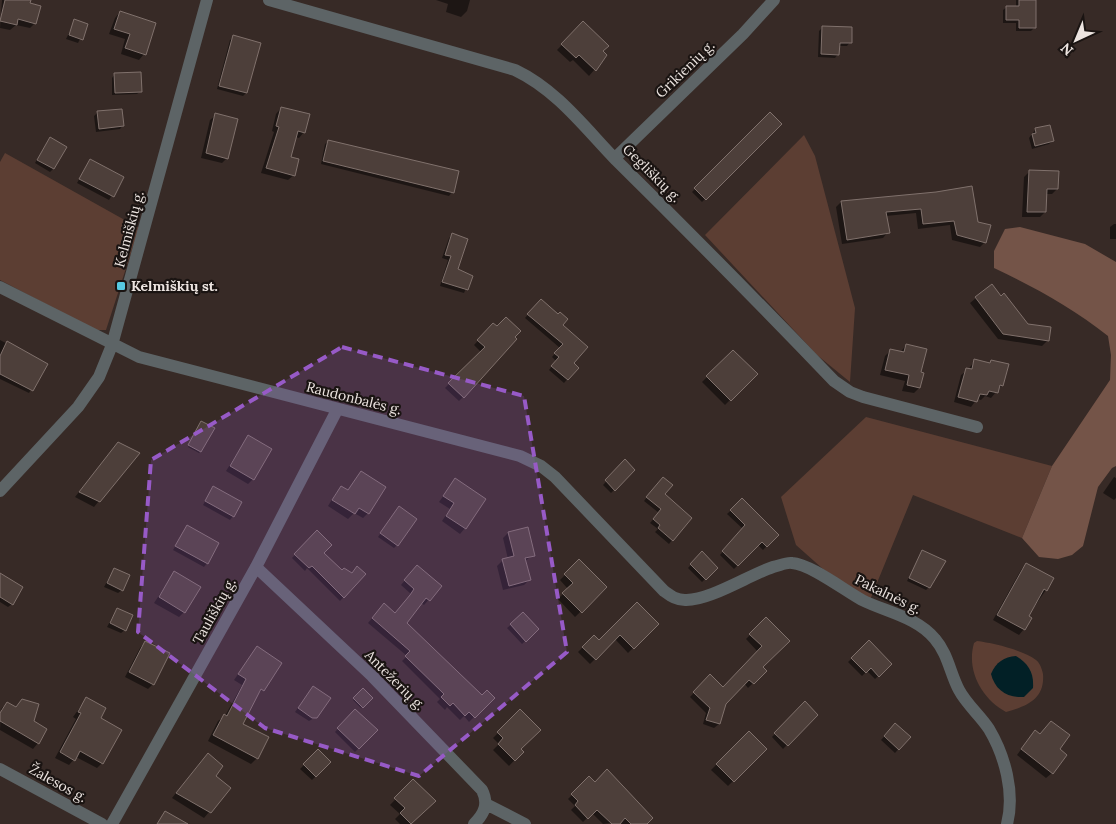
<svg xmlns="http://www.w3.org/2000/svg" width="1116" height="824" viewBox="0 0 1116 824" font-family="Lora,serif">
	<rect width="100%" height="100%" fill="#372a26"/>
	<path fill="#5c3e33" d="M804 135 815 156 855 308 850 382 817 355 705 235Z
		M5 153 139 228 106 330H95L0 280V162Z
		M866 417 1052 466 1022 538 913 495 870 600 823 569 796 545 781 497Z
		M977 641C993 643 1023 650 1036 660 1040 663 1042 669 1043 674 1045 699 1027 706 1006 712 982 699 966 671 974 643Z"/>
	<path fill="#745448" d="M1020 227 1085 244 1116 262V466L1112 468 1098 487 1083 546 1072 555 1058 559 1039 557 1022 538 1052 466 1110 380 1111 355 1108 336C1073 308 1034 287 994 268V251L1005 229Z"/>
	<path fill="#022026" d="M1016 656C1029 664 1034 673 1033 688L1024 697C1007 698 995 690 991 674 996 662 1004 657 1016 656Z"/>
	<path fill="#0007" d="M2 0H28L35 23 30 28 16 25 10 30 0 28Z
		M436 0H470L467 11 461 17 446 12 448 4Z
		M1016 0H1035V27L1031 31H1016V23H1003V10L1007 7H1016Z
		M120 12 144 54 139 60 121 54 125 39 109 34 115 18Z
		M75 21 87 25 78 43 66 39Z
		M583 23 606 56 589 76 573 60 570 62 557 50Z
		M822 28 850 42 847 46H838V54L835 58 818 57 819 31Z
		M234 37 246 93 243 96 217 89 230 40Z
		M115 74 141 91 137 94 112 95V78Z
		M281 108 304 132 299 138 295 137 290 158 294 175 288 180 261 173 274 132 272 131 276 114Z
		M97 113 123 125 120 129 96 132 94 116Z
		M770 114 780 124 702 202 692 192Z
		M216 115 227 158 222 163 201 158 210 120Z
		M1036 129 1053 141 1049 144 1032 149 1029 138Z
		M50 139 53 169 50 172 35 163Z
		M329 141 452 192 449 196 321 164 325 144Z
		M90 160 123 178 109 200 77 183Z
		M1029 172 1057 189 1052 194H1046L1045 212 1040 217H1022L1024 177Z
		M937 193 977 223 985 242 980 247 952 240 950 225 918 229 916 213 886 216 888 232 883 238 842 244 836 207 841 202Z
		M1114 224H1116V239H1110V227Z
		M452 235 457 270 471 277 464 293 440 286 448 260 442 258 449 238Z
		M1001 297 1027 325 1048 340 1042 346 998 339 970 303 976 298Z
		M541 300 561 325 572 364 577 368 564 383 549 370 556 361 552 357 560 348 525 318Z
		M493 325 497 328 463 397 459 401 445 388 481 352 474 345Z
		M0 340 46 364 29 393 0 379Z
		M906 345 919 373H923L919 388 914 393 902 391 905 381 880 375 885 356 891 350 900 353Z
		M733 351 756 374 725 405 702 382Z
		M975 360 988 364 991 361 1002 385 991 398 985 396 981 400 977 399 971 407 954 402 961 375 968 370Z
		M200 423V452L199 453 188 447Z
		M248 436 253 479 248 484 226 471Z
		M113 449 99 501 94 507 75 497Z
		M625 461 634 470 611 493 603 485Z
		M361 472 368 513 363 518 354 513 348 519 328 506 336 493 341 487 347 491Z
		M1114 477 1116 478V498L1114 500 1103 493Z
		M455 480 465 528 460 534 442 521 450 509 439 502Z
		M659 482 672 540 669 544 655 532 658 529 650 523 659 513 644 501Z
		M213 488 233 516 230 520 203 505Z
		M742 500 777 535 763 550 758 545 734 569 720 555 743 529 727 514Z
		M396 511 397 545 394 548 378 537Z
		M187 527 207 563 204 567 173 550Z
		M317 532 322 554 342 571 364 574 340 601 307 568 305 571 292 558Z
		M508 533 533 555 525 561 529 580 524 585 503 590 497 566 503 560 508 559 503 538Z
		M923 552 929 587 926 590 907 581Z
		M702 553 716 568 702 582 688 568Z
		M579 561 606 587 575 617 558 599 568 589 560 580Z
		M1026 564 1046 590 1027 617 1024 629 1019 635 993 620 1021 570Z
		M114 569 122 590 118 593 104 587Z
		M413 571 441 586 424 605 421 603 406 623 482 696 493 698 469 722 464 716 460 720 447 707 445 710 437 702 440 699 402 661 407 656 368 623 380 609 395 614 406 601 411 594 401 585Z
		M174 573 184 612 179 617 154 603Z
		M0 574 12 604 8 607 0 602Z
		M637 604 657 624 628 653 615 639 590 664 578 652 594 636 599 642Z
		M117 609 125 630 121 633 107 627Z
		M523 614 538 629 522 644 507 628Z
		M766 619 762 667 765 671 748 688 744 683 725 703 719 724 714 728 703 724 706 713 690 697 710 676 723 688 758 652 746 639Z
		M145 642 153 684 148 689 125 677 140 648Z
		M869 642 891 664 875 679 867 671 862 676 848 662Z
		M257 647 281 664 257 696 241 724 257 758 251 764 208 741 218 721 225 716 242 685 234 680Z
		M313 687 316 717 309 721 295 712Z
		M363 690 371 698 361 708 353 700Z
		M86 699 100 719 102 763 97 768 76 757 69 765 55 758 76 719 73 717Z
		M22 700 38 743 33 749 0 730 1 709 7 703 15 708Z
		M805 703 816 715 783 749 772 737Z
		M355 710 376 730 355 752 335 732Z
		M520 711 519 750 522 752 509 766 493 750 499 744 493 738Z
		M1051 722 1052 773 1046 778 1017 755 1030 737 1040 735Z
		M895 725 909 737 895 753 881 740Z
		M749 732 765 749 728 786 711 770Z
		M318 751 330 762 312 780 300 769Z
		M202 760 214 776 229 788 204 818 172 798Z
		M589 778 645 824H622L620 822 603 824 592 813 583 822 571 810 575 806 568 799Z
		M413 781 434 801 411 824H400L395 819 400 814 390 805Z"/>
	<path fill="#4d3f3a" stroke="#80716c" d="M5 0H31L30 3 41 6 36 24 18 19 17 25 0 21Z
		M1019 0H1036V28H1019V20H1006V6H1019Z
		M120 11 156 23 146 55 125 48 130 34 114 29Z
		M74 19 88 24 83 40 69 35Z
		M583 21 609 46 603 51 607 55 596 71 579 55 576 58 561 44Z
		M822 26 852 27V43H840L839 55 821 54Z
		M233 35 261 43 247 93 219 86Z
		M141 72 142 92 115 93 114 73Z
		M281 107 310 114 305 133 298 131 291 157 299 159 295 176 266 168 279 127 276 126Z
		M122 109 124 126 99 129 97 111Z
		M770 112 782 124 706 200 694 188Z
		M215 113 238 119 228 159 206 153Z
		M1050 125 1054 141 1035 146 1032 134 1036 133 1035 128Z
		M50 137 67 147 54 169 37 160Z
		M328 140 459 171 454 193 323 161Z
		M90 159 124 177 114 197 79 179Z
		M1029 170 1059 171 1058 189H1047L1046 212H1027Z
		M972 186 978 222 991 225 986 243 957 235 954 221 923 224 921 209 886 212 890 233 847 240 841 201 936 192Z
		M452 233 468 239 458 269 473 276 468 290 442 282 451 256 445 255Z
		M992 284 1001 296 1004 293 1028 324 1051 327 1049 341 1003 334 975 297Z
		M541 299 558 314 560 312 568 319 563 325 588 347 574 363 579 368 568 380 551 366 559 357 554 353 563 344 527 314Z
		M506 317 521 331 515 337 517 339 464 398 448 383 485 347 477 340 493 323 497 326Z
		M7 341 48 364 33 391 0 374V356Z
		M906 344 927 349 921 372 924 373 920 388 907 385 909 375 885 370 890 349 904 352Z
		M733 350 758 374 731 401 706 376Z
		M974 359 990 363 991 360 1009 364 1003 386 1000 385 998 393 989 391 987 395 980 394 977 402 958 397 966 368 972 369Z
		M201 421 215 428 201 452 188 445Z
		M248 435 272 449 254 480 230 466Z
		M118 442 140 453 100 502 79 492Z
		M625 459 635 470 615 491 605 480Z
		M361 471 386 487 369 514 359 508 355 514 332 500 341 486 348 490Z
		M663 477 673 485 665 494 692 518 673 541 658 528 660 525 653 519 661 509 646 497Z
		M455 478 486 499 466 529 446 516 454 503 443 496Z
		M213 486 242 502 234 517 205 501Z
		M742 498 779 535 767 547 762 542 738 566 722 551 745 525 730 510Z
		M399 506 417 519 398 546 380 533Z
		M187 525 219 543 208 564 175 546Z
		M528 527 535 556 525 558 531 580 509 586 502 559 514 556 508 532Z
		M317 530 332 545 324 553 342 570 344 568 352 573 357 566 366 574 344 598 312 566 309 568 294 554Z
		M922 550 946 561 930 588 909 578Z
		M702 551 718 568 706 580 690 564Z
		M579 559 607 587 582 613 562 593 573 583 564 574Z
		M1026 563 1054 578 1047 591 1044 589 1029 616 1032 618 1025 630 997 615Z
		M417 565 442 586 430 601 426 598 407 623 482 695 487 690 495 698 475 718 469 712 465 716 453 703 450 706 441 697 444 694 405 656 410 651 372 618 384 603 395 613 410 595 414 589 404 580Z
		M114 568 130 575 123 591 107 583Z
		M174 571 201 587 185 613 159 597Z
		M0 573 23 587 13 605 0 597Z
		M637 602 659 624 634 649 620 635 596 660 582 647 594 635 599 640Z
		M117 608 133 615 126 631 110 623Z
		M523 612 539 629 526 642 510 624Z
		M766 617 790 641 763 667 767 671 754 684 749 680 726 704 720 724 706 720 710 708 693 692 710 674 723 687 762 646 749 634Z
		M869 640 892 664 879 677 871 668 866 673 851 658Z
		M145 641 170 653 154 685 129 672Z
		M257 646 282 663 264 691 261 689 243 724 269 737 258 759 213 735 224 714 227 716 246 679 238 674Z
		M313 686 331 698 317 718H312L298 708Z
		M363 688 373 698 363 708 353 698Z
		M86 697 106 708 101 718 122 730 103 764 80 751 75 761 60 752 81 713 78 712Z
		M22 699 39 704 34 721 47 729 39 744 0 721V713L7 702 16 707Z
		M805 701 818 715 788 746 774 733Z
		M355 709 378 730 359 749 337 728Z
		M520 709 541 730 521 749 524 752 515 761 498 744 503 738 497 732Z
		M1051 721 1070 735 1060 749 1067 755 1053 774 1021 749 1035 730 1040 734Z
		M895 723 911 737 899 750 884 736Z
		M749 731 767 749 734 782 716 764Z
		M318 749 331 762 316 777 303 764Z
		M208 753 223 766 216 776 231 788 211 813 176 793Z
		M607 769 653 818 647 824H631L625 818 620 824H612L597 810 588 819 575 805 578 801 571 794 589 776 595 782Z
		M413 779 436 801 411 824 400 813 405 808 394 798Z
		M165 811 188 824H157Z"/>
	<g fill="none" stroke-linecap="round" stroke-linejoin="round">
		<path stroke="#5d6466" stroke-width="12" d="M269 0 515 70C557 90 585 128 616 160 690 233 762 306 834 381L850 392 863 397 977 427
			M615 158 743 34 774 0
			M0 287 139 357 520 456 541 466 555 477 664 591C671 596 676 600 685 600 709 601 749 575 773 567 779 566 786 562 792 563 810 564 844 590 862 600 886 612 917 617 935 639 948 654 950 673 959 690 967 705 980 715 989 729 1005 756 1015 793 1007 824
			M0 491 78 407 99 377 112 345 207 0
			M256 567 372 676 482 790C489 804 484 814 474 824
			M0 769 102 824
			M486 804 525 824
			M112 824 256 567 337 410"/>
	</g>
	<path fill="#975ac7" fill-opacity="0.2" stroke="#975ac7" stroke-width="4" stroke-dasharray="10 6" stroke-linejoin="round" d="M342 347 524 396 567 652 419 776 265 728 138 632 151 460Z"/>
	<rect fill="#56c9e1" stroke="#1a1412" stroke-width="2" x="116" y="281" width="10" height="10" rx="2.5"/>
	<g text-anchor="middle" stroke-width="4.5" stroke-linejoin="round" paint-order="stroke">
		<g font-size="14" fill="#ece4e0" stroke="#1a1412">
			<text transform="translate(685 69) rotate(-44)" y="5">Grikienių g.</text>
			<text transform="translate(652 173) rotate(45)" y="5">Gegliškių g.</text>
			<text transform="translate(129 229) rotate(-75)" y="5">Kelmiškių g.</text>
			<text transform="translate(354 398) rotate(14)" y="5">Raudonbalės g.</text>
			<text transform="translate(888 594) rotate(26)" y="5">Pakalnės g.</text>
			<text transform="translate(214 611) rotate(-61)" y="5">Tauliškių g.</text>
			<text transform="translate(395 680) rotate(45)" y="5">Antežerių g.</text>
			<text transform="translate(58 783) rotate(29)" y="5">Žalesos g.</text>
		</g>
		<g font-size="14" font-weight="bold" fill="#ece4e0" stroke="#1a1412" text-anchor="start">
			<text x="131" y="291">Kelmiškių st.</text>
		</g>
	</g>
	<g transform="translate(1076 40) rotate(224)" stroke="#1a1412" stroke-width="4" paint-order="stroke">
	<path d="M0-4L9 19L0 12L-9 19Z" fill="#ece4e0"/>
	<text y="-8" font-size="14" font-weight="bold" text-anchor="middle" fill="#ece4e0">N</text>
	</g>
</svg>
